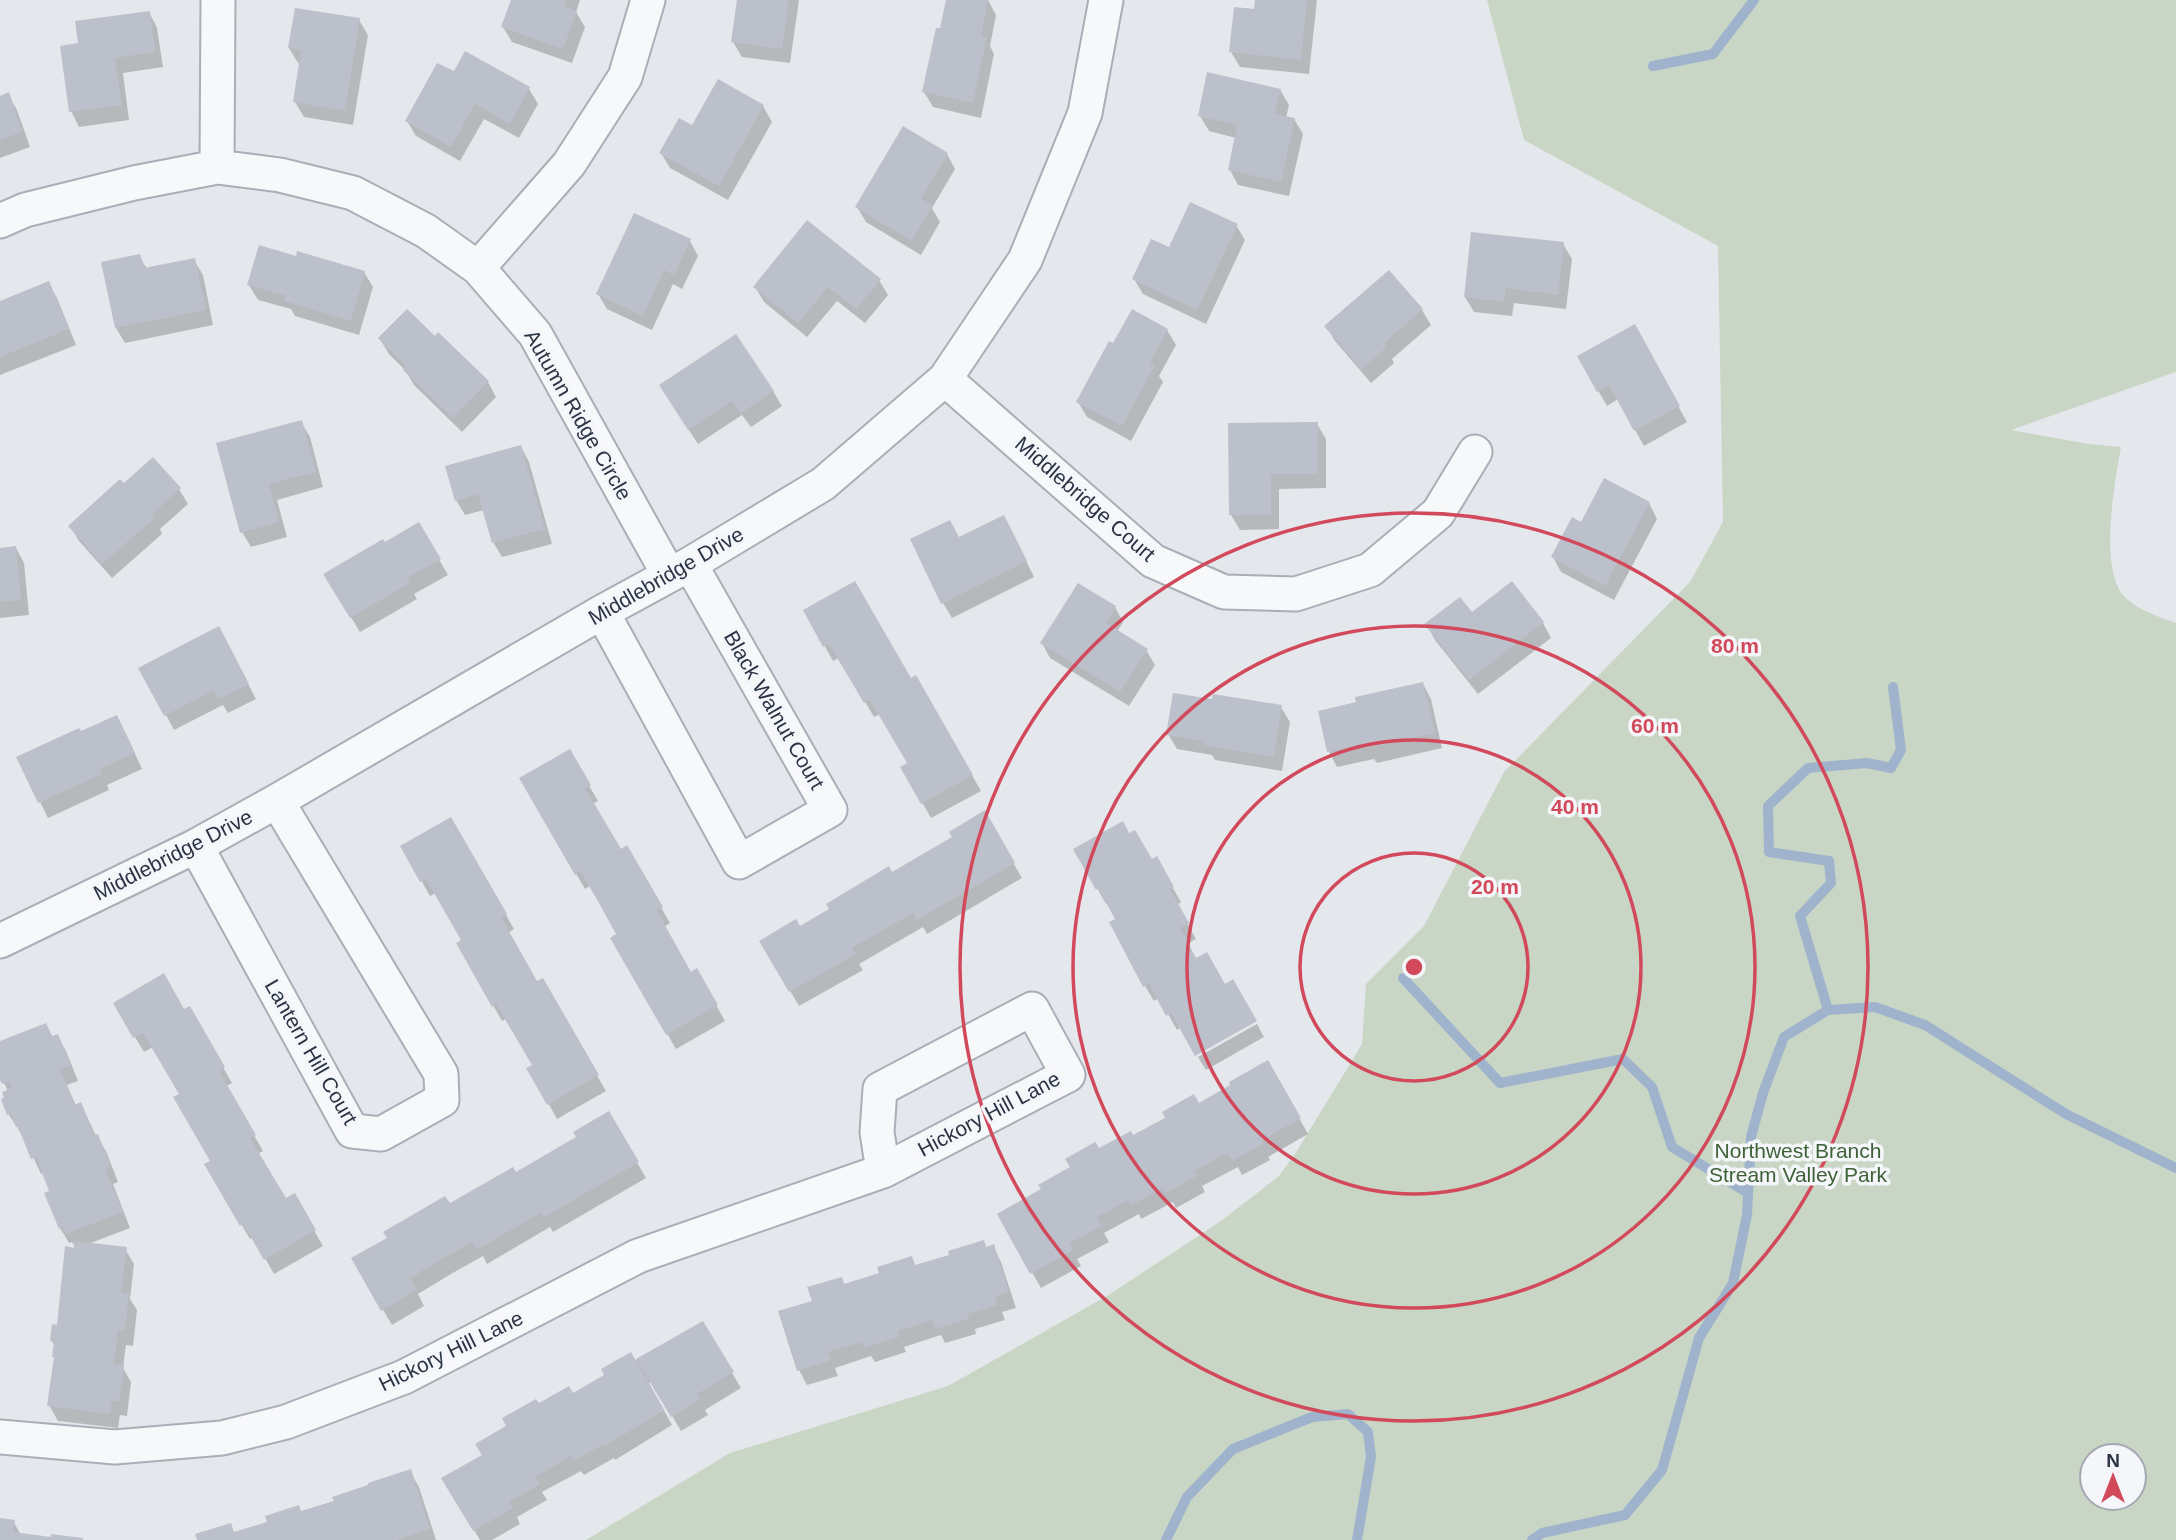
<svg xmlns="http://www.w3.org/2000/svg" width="2176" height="1540" viewBox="0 0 2176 1540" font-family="Arial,sans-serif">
	<rect width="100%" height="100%" fill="#e4e7ec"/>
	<path fill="#c9d6c5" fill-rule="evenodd" d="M1487 0H2176V372L2011 430 2088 444 2121 447C2115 481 2097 574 2127 599 2140 611 2160 617 2176 623V1540H586L730 1453 948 1386 1107 1296 1221 1221 1279 1176 1297 1151 1362 1044 1366 984 1424 926 1504 772 1690 582 1723 522 1718 246 1524 140ZM2092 1456H2134V1498H2092Z"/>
	<path fill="#0003" d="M512 0H580L576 12 585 27 572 63 512 42 503 27Z
		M739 0H799L790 63 742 57 733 42Z
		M947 0H988L996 15 990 46 994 54 981 118 933 107 924 92 941 30Z
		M1257 0H1317L1309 74 1240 67 1231 52 1255 11Z
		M149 12 157 28 163 67 123 73 129 120 79 127 71 111 80 45Z
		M359 20 368 35 353 125 304 117 295 102 301 64 298 63 289 48Z
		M454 73 529 89 538 104 519 138 484 119 460 161 416 136 407 121Z
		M1280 90 1289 105 1286 118 1294 119 1303 134 1289 196 1238 185 1230 170 1236 138 1209 131 1200 116Z
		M8 95 17 110 30 147 0 158V97Z
		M763 106 772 122 728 200 670 168 661 153 693 127Z
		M947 154 955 169 932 208 940 222 921 255 866 222 857 207Z
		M1236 225 1245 240 1206 324 1143 294 1134 279 1170 249Z
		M690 241 698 256 682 289 673 284 652 330 607 309 598 294Z
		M1563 244 1572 259 1566 309 1514 303 1512 316 1474 312 1465 297Z
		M139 256 147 269 194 260 203 275 213 325 125 343 116 328Z
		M297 258 364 272 373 287 359 335 295 316 291 309 258 300 249 285Z
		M1389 272 1422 310 1431 325 1392 359 1394 363 1371 383 1335 341 1326 326Z
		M879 280 888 295 865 323 837 301 807 337 764 302 755 287Z
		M48 283 57 298 76 345 0 375V303Z
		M1634 327 1687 422 1644 446 1618 399 1607 406 1579 357Z
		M1167 330 1176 345 1159 376 1163 382 1131 441 1087 417 1078 402 1114 346Z
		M435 338 488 382 496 397 462 432 414 385 405 370 389 354 380 339Z
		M773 391 782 406 751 427 742 415 698 444 670 401Z
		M301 422 310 437 323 487 277 500 287 537 251 547 242 532Z
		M1317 424 1326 439V488L1279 489V529L1240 530 1231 515Z
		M521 447 529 462 552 544 502 557 493 542 484 510 465 515 456 500Z
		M123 486 179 489 188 504 160 529 162 534 112 578 79 541 70 526Z
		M1649 503 1657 519 1614 600 1561 572 1553 557 1581 525Z
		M419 525 448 575 414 594 417 599 360 632 325 575 385 545Z
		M1012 532 1034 577 952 618 943 603 959 539Z
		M16 548 24 563 29 615 0 618V549Z
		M1115 607 1123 622 1117 632 1146 650 1155 665 1129 706 1050 658 1042 643Z
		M805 611 910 680 916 677 981 791 931 818 902 767 909 763 880 714 874 717 839 658 833 661Z
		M1543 623 1551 638 1478 694 1435 640 1427 625Z
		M227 644 256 699 228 713 223 705 174 730 141 669Z
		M1423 684 1431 699 1442 748 1377 763 1374 759 1337 767 1329 752Z
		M1281 707 1290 722 1282 771 1215 760 1212 755 1177 749 1168 734Z
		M125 732 142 769 107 785 109 790 48 818 18 758 80 734Z
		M569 751 598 801 592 804 620 851 626 847 670 923 664 927 691 975 697 971 725 1021 676 1049 612 938 619 934 591 885 585 889 521 779Z
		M984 813 1022 878 927 934 923 927 859 964 863 970 799 1006 761 941 799 928 954 838Z
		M451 819 514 929 508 933 537 983 542 980 606 1091 557 1119 529 1069 534 1065 507 1018 502 1021 458 944 463 941 436 893 430 896 402 846Z
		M1129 835 1151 862 1156 859 1181 902 1177 905 1196 939 1187 944 1181 1027 1177 1030 1159 998 1154 1001 1145 986 1112 923 1118 920 1108 902 1106 904 1075 849Z
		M115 1004 184 1011 189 1008 232 1083 226 1086 263 1151 257 1154 285 1201 294 1196 323 1246 274 1274 253 1237 250 1239 207 1165 212 1162 181 1095 153 1047 144 1052Z
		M1257 1024 1264 1037 1206 1070 1198 1057Z
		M46 1025 53 1038 57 1036 66 1051 78 1081 67 1085 76 1106 81 1104 96 1136 106 1151 118 1182 113 1184 130 1228 88 1244 125 1249 134 1264 130 1299 137 1310 133 1346 126 1345 123 1368 131 1382 127 1416 120 1415 118 1428 58 1421 49 1405 55 1359V1346L52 1341 58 1327 77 1250 72 1242 69 1243 60 1228 52 1192 44 1173 41 1174 25 1139 9 1115 8 1091 0 1075V1043Z
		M1268 1063 1308 1134 1268 1157 1270 1160 1242 1175 1238 1167 1202 1186 1205 1192 1176 1208 1173 1202 1141 1219 1139 1214 1104 1233 1109 1242 1077 1259 1081 1266 1041 1288 999 1215 1043 1190 1098 1151 1133 1137 1199 1105Z
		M608 1113 646 1178 553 1232 550 1227 487 1264 483 1256 451 1274 418 1294 424 1306 392 1325 353 1259 449 1206 515 1174 578 1137Z
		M983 1242 987 1248 993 1247 1001 1262 1016 1308 1002 1312 1005 1320 975 1329 976 1334 945 1343 941 1335 904 1347 906 1352 875 1362 871 1356 835 1368 838 1376 807 1385 799 1370 814 1302 841 1279 845 1285 881 1274 912 1258 916 1267 951 1256Z
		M703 1324 741 1388 705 1410 708 1415 681 1431 652 1382 649 1383 672 1425 615 1460 614 1458 584 1475 581 1471 542 1492 547 1500 517 1517 520 1524 492 1540H480L443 1479 484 1455 538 1406 573 1395Z
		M410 1472 419 1487 436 1540H198L235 1533 336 1502Z
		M0 1520 13 1521 21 1535 82 1540H0Z"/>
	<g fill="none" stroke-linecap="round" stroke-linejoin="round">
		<path stroke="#9fb4cc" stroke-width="10" d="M1653 66 1713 54 1754 0
			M1403 978 1500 1083 1623 1059 1652 1087 1672 1147 1748 1193
			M1828 1010 1800 916 1831 883 1829 861 1769 852 1768 806 1808 768 1867 763 1891 768 1901 750 1893 687
			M1166 1540 1187 1497 1233 1449 1312 1417 1348 1414 1368 1432 1371 1457 1357 1540
			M1532 1540 1542 1533 1625 1515 1662 1470 1699 1338 1733 1283 1747 1215 1751 1137 1763 1093 1784 1037 1828 1010 1875 1007 1925 1025 2066 1114 2176 1168"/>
	</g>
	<path fill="#bbc0ca" d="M511 0H566L564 6 577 11 563 49 501 27Z
		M737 0H789L782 49 731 42Z
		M946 0H988L981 36 987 37 973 103 922 92 936 28H940Z
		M1255 0H1307L1301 60 1229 52 1234 7 1254 9Z
		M295 8 360 18 345 111 293 102 301 50 288 48Z
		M150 11 155 52 115 58 122 105 69 112 60 46 78 43 75 21Z
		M465 51 530 87 510 124 475 104 451 147 405 121 437 63 454 71Z
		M1207 72 1281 89 1275 114 1295 118 1281 182 1228 170 1237 125 1198 116Z
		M718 79 764 105 719 186 659 153 679 118 692 125Z
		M9 92 22 132 0 140V96Z
		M903 126 948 153 921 199 933 205 912 241 855 207Z
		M1190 202 1238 224 1197 310 1132 279 1151 239 1169 247Z
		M634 213 691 239 674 275 664 270 643 316 596 294Z
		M807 220 881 279 856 309 828 287 798 323 753 287Z
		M1471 232 1564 242 1558 295 1506 288 1504 302 1464 297Z
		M259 245 296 256 297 251 365 271 351 321 284 301 286 296 247 285Z
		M140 254 144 268 195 258 206 310 115 328 101 262Z
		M1389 270 1423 309 1384 343 1387 347 1361 369 1324 326Z
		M49 281 69 329 0 357V301Z
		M407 309 435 336 438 332 489 381 453 418 403 370 406 366 378 338Z
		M1132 309 1168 329 1150 363 1155 365 1122 426 1076 402 1109 341 1113 343Z
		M1635 324 1680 406 1634 431 1609 385 1597 392 1577 356Z
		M736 334 774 391 741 413 732 401 688 430 659 385Z
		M302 420 316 472 269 484 279 522 240 533 216 443Z
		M1318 422V474H1271V515H1229L1228 423Z
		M521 445 545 529 492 543 478 494 455 501 445 466Z
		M153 457 181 488 152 514 155 518 102 564 68 526 120 479 124 483Z
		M1604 478 1650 502 1605 586 1551 557 1572 517 1581 522Z
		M1004 515 1027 561 941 604 910 539 950 520 959 537Z
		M419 522 441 559 407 578 410 583 350 618 323 574 383 539 385 542Z
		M16 546 21 600 0 602V548Z
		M855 581 911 678 916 675 973 775 921 804 900 767 907 763 870 700 864 703 829 644 823 647 803 610Z
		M1512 581 1544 622 1469 680 1424 624 1460 597 1472 612Z
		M1078 583 1116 606 1106 623 1148 649 1120 692 1040 643Z
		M219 626 249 684 218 699 213 691 164 716 138 668Z
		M1423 682 1435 733 1366 748 1365 744 1327 752 1318 711 1356 702 1355 697Z
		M1173 693 1212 699 1213 694 1282 705 1274 757 1204 745 1205 741 1166 735Z
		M117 715 135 753 100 769 102 774 38 803 16 757 79 728 81 731Z
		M570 749 591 785 585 788 621 849 627 845 663 907 657 911 691 972 697 968 718 1005 666 1035 610 938 616 934 599 903 580 871 575 875 519 778Z
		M985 810 1015 863 917 920 913 913 852 948 856 954 789 992 759 941 796 919 800 926 829 909 826 904 889 866 892 872 952 837 949 832Z
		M451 817 507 914 501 917 537 981 543 978 599 1075 547 1105 526 1068 532 1065 496 1004 492 1007 456 943 461 940 426 879 420 882 400 846Z
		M1123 821 1129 833 1135 830 1152 859 1157 856 1174 887 1170 889 1189 923 1180 928 1196 958 1207 952 1225 984 1233 979 1257 1021 1195 1056 1171 1013 1166 1016 1149 984 1143 987 1109 922 1115 919 1098 888 1096 890 1073 849Z
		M164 973 184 1009 190 1006 225 1067 219 1071 256 1135 250 1138 286 1198 295 1193 316 1230 264 1260 243 1223 240 1226 204 1164 210 1161 173 1097 179 1094 143 1033 133 1038 113 1003Z
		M46 1023 52 1036 58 1034 71 1065 60 1069 74 1105 81 1102 94 1135 98 1134 111 1167 105 1169 123 1212 66 1234 63 1227 59 1229 44 1193 49 1191 36 1157 31 1159 18 1127H16L11 1114 7 1115 1 1099 4 1098 2 1092 12 1088 9 1082 2 1084 0 1080V1041Z
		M1268 1060 1301 1118 1261 1141 1263 1144 1232 1161 1227 1153 1195 1171 1197 1176 1166 1193 1163 1188 1131 1205 1129 1200 1097 1217 1102 1226 1070 1243 1074 1250 1030 1274 997 1214 1041 1189 1038 1185 1070 1167 1065 1159 1095 1142 1099 1148 1131 1131 1133 1135 1165 1118 1162 1112 1194 1094 1199 1103 1230 1085 1229 1082Z
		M609 1111 639 1162 543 1218 540 1213 477 1250 472 1242 442 1259 410 1278 417 1290 381 1311 351 1258 387 1238 383 1232 445 1196 450 1203 513 1167 516 1172 576 1137 573 1132Z
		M984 1240 986 1247 994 1244 1009 1292 995 1297 997 1305 968 1314 969 1319 935 1329 933 1320 897 1331 899 1337 864 1348 862 1342 828 1352 831 1360 797 1371 778 1311 812 1301 807 1287 842 1277 844 1284 879 1273 877 1267 912 1256 915 1265 949 1255 948 1251Z
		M74 1241 127 1247 121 1293 129 1294 125 1331 118 1330 114 1364 124 1365 119 1401H112L110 1414 47 1406 54 1357H52L54 1342 50 1341 52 1324 57 1325 65 1246 74 1248Z
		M703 1321 734 1372 697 1394 701 1399 671 1417 636 1359Z
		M631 1352 664 1410 605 1446 604 1444 574 1461 571 1456 535 1477 540 1484 509 1502 513 1508 473 1531 441 1478 482 1455 475 1444 506 1426 502 1418 536 1399 539 1403 569 1386 573 1393 604 1375 601 1369Z
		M411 1469 430 1529 397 1540H197L195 1534 231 1523 234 1532 267 1522 265 1516 299 1505 301 1511 334 1501 332 1497 368 1485V1483Z
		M0 1518 15 1520 13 1532 51 1537V1534L83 1538V1540H0Z"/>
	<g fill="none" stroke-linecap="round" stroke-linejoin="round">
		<defs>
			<path id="minor" d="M217 167 218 0
				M0 221 25 210 134 183 217 167 280 175 353 193 426 231 478 268 535 334 669 575
				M478 268 569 164 625 77 648 0
				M945 379 1153 561 1224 592 1296 594 1370 570 1438 513 1475 452
				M602 612 739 862 830 810 690 564
				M196 846 352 1131 381 1134 442 1100 441 1074 277 801
				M0 941 196 846 277 801 602 612 690 564 823 484 945 379 1025 260 1085 113 1106 0
				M0 1437 115 1447 222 1438 286 1422 404 1377 638 1256 883 1171 1068 1075 1032 1009 880 1089 877 1132 883 1171"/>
		</defs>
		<use href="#minor" stroke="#a9aeb7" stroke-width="37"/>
		<use href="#minor" stroke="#f7f8fa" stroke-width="33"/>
	</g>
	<g fill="none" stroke="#d1495b" stroke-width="3.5">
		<circle cx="1414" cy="967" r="114"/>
		<circle cx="1414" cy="967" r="227"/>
		<circle cx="1414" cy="967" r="341"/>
		<circle cx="1414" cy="967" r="454"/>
	</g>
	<g text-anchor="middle" stroke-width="7" stroke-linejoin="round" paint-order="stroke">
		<g font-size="21" fill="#2b3445" stroke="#f4f6f9">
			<text transform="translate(578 415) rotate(60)" y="7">Autumn Ridge Circle</text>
			<text transform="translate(1085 499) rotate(41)" y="7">Middlebridge Court</text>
			<text transform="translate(666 576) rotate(-30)" y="7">Middlebridge Drive</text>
			<text transform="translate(774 710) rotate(60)" y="7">Black Walnut Court</text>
			<text transform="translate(173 855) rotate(-27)" y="7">Middlebridge Drive</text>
			<text transform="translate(311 1052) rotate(60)" y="7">Lantern Hill Court</text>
			<text transform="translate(989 1114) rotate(-28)" y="7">Hickory Hill Lane</text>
			<text transform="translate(451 1351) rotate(-26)" y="7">Hickory Hill Lane</text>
		</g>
		<g font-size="21" fill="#3f6138" stroke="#f4f6f9">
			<text x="1798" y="1158">Northwest Branch<tspan x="1798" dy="24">Stream Valley Park</tspan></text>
		</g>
	</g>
	<circle cx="1414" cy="967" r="10" fill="#d1495b" stroke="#f4f6f9" stroke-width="3.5"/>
	<g font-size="21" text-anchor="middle" font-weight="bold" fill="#d1495b" stroke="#f4f6f9" stroke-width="7" stroke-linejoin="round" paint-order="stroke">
		<text x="1735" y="653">80 m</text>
		<text x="1655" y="733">60 m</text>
		<text x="1575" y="814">40 m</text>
		<text x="1495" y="894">20 m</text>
	</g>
	<g transform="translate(2113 1477)"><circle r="33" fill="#f4f6f9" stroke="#a4a8b1" stroke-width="2"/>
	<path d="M0-5L12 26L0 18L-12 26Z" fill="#d1495b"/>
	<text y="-10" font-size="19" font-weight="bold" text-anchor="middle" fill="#2b3445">N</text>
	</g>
</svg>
